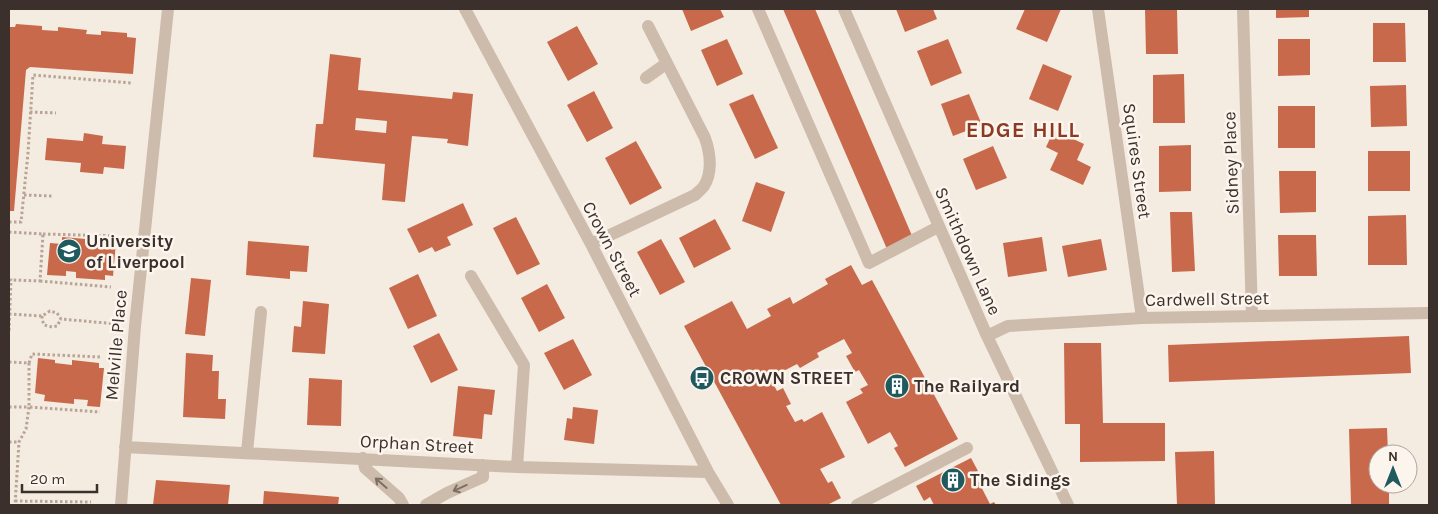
<svg xmlns="http://www.w3.org/2000/svg" width="1438" height="514" viewBox="0 0 1438 514" font-family="Karla,sans-serif">
	<rect width="100%" height="100%" fill="#f4ebe1"/>
	<path fill="#c8694b" fill-rule="evenodd" d="M682 9H720L724 17 691 31Z
		M783 9H815L913 238 887 249Z
		M896 9H933L937 19 905 32Z
		M1025 9H1061L1047 42 1016 29Z
		M1145 9H1177L1178 54H1146Z
		M1276 9H1309V17L1276 18Z
		M1373 23H1405L1406 62H1373Z
		M16 24 42 26V30L58 31V27L87 30 86 34 101 35V31L127 33V37L136 38 133 74 30 67 26 70 14 211H9V27H15Z
		M577 26 598 64 568 81 547 42Z
		M727 39 743 74 717 86 701 50Z
		M948 39 962 73 931 86 917 51Z
		M1278 39H1310V75L1278 76Z
		M330 54 361 58 358 90 452 99 453 92 473 94 468 146 447 143 448 139 412 136 405 202 382 200 385 164 313 157 316 124H323ZM356 118 387 121 386 133 355 130Z
		M1043 64 1072 76 1058 111 1029 99Z
		M1184 74 1185 123H1153V75Z
		M1406 85 1407 126 1371 127 1370 86Z
		M594 91 613 128 587 142 567 105Z
		M753 94 778 148 755 159 729 104Z
		M969 94 982 125 953 136 941 104Z
		M1278 106H1315V148H1278Z
		M1054 130 1084 144 1077 160 1091 167 1083 185 1050 170 1058 153 1046 147Z
		M84 133 103 136 102 144 126 146 124 169 104 167 103 174 80 172 81 163 45 160 47 138 83 141Z
		M636 141 662 188 630 205 605 158Z
		M1191 145V191L1159 192V146Z
		M993 146 1007 178 976 190 963 159Z
		M1368 151H1410V191H1368Z
		M1279 171H1316V212L1280 213Z
		M756 182 785 192 771 232 742 221Z
		M463 203 473 225 447 237 451 245 435 252 432 247 419 253 407 229Z
		M1170 212H1192L1195 271 1172 272Z
		M1406 215 1407 265H1368V216Z
		M516 217 540 264 517 275 493 228Z
		M715 219 731 249 694 268 679 238Z
		M1278 235H1316L1317 276H1279Z
		M62 237 86 239V246L105 247V241L116 242 113 276 105 275V280L76 278V272L66 271V276L47 275 50 243 62 244Z
		M1042 237 1047 271 1008 277 1003 243Z
		M661 239 685 282 660 295 637 252Z
		M1101 239 1107 270 1068 277 1062 246Z
		M248 241 309 246 307 272 290 271V279L246 275Z
		M851 265 862 285 872 280 958 439 905 467 894 448 898 446 890 432 868 444 846 402 863 393 860 389 868 385 859 370 855 372 846 356 852 353 844 339 817 353 819 357 800 368 797 364 770 378 777 391 783 388 791 404 786 406 795 422 802 419 804 422 822 412 845 457 820 469 828 483 832 481 841 498 827 505H781L684 326 732 301 747 329 771 316 767 309 790 297 793 304 828 284 825 279Z
		M418 274 437 316 408 329 389 288Z
		M191 278 211 280 205 336 185 334Z
		M547 284 565 318 539 332 521 298Z
		M303 301 329 304 325 354 292 352 294 326 301 327Z
		M439 333 458 370 431 383 413 346Z
		M1409 336 1411 373 1169 382 1168 345Z
		M573 339 592 375 564 390 544 353Z
		M1064 343H1101L1103 423H1165V461L1080 462V424H1065Z
		M186 353 213 355 212 371H219L218 399H226L225 419 183 417Z
		M38 358 55 360V363L72 365V360L99 363V368H104L100 407 87 406 88 400 74 399V404L44 401 45 395 35 393Z
		M309 378 342 380 341 426 307 425Z
		M458 386 495 390 492 415 484 414 482 439 453 436Z
		M573 407 598 410 594 444 564 440 567 418 572 419Z
		M1387 428 1388 454H1378V484H1389V505H1351L1349 429Z
		M1214 451 1215 505H1177L1175 452Z
		M971 458 978 471 974 473 990 504 994 502 996 505H934L930 497 924 501 916 486Z
		M156 480 230 485 228 505H153Z
		M264 491 339 497 338 505H263Z"/>
	<g fill="none" stroke-linecap="round" stroke-linejoin="round">
		<path stroke="#b9a596" stroke-width="3" stroke-dasharray="2.5 2.5" stroke-linecap="butt" d="M30 112 56 113
			M24 195 52 196
			M9 222H21L28 153 33 75 132 83
			M9 232 43 234 40 281 11 280
			M43 234 117 236
			M9 280H11L9 331
			M40 281 111 287
			M9 314 42 316 50 311 57 313 61 319 117 324
			M42 316V319L44 325 52 327 57 326 61 319
			M9 362 29 363V407L100 412
			M29 363 32 354 101 357
			M9 407H29L26 429 19 442 15 505
			M9 442H19
			M15 501 91 502"/>
		<path stroke="#cdbbac" stroke-width="12" d="M465 9 591 244 708 472 728 505
			M758 9 869 263 938 227
			M844 9 987 336 1068 505
			M1098 9 1142 318
			M1243 9 1252 316
			M646 78 667 63
			M591 244 695 195C698 192 702 189 704 186 713 172 710 152 705 138L648 26
			M471 276 524 365 517 467
			M987 336 1008 326 1142 318 1429 313
			M125 447 517 467 708 472
			M247 452 261 312
			M363 458 365 468 399 498 403 505
			M121 505 135 326 168 9
			M426 505 447 493 483 477V465
			M857 505 967 448"/>
	</g>
	<defs><path id="oneway-shaft" d="M-6 0H5M1.5-3L5.5 0L1.5 3" fill="none" stroke-width="1.6" stroke-linecap="round" stroke-linejoin="round" transform="scale(1.25)"/></defs>
	<g stroke="#7d6f65">
		<use href="#oneway-shaft" transform="translate(381 483) rotate(-139)"/>
		<use href="#oneway-shaft" transform="translate(460 488) rotate(156)"/>
	</g>
	<defs>
		<symbol id="university-disc" viewBox="-11 -11 22 22"><circle r="9.5" fill="#1f5a5e" stroke="#fbf5ee"/><path d="M0-5L7-2L0 1L-7-2ZM-4 1L0 2.5L4 1V4Q0 6-4 4Z" fill="#fff"/></symbol>
		<symbol id="bus-disc" viewBox="-11 -11 22 22"><circle r="9.5" fill="#1f5a5e" stroke="#fbf5ee"/><path d="M-5-6H5V4H4V6H2V4H-2V6H-4V4H-5ZM-3.5-4V0h7V-4ZM-3.5 1.2v1.5H-2V1.2ZM2 1.2v1.5H3.5V1.2Z" fill="#fff"/></symbol>
		<symbol id="building-disc" viewBox="-11 -11 22 22"><circle r="9.5" fill="#1f5a5e" stroke="#fbf5ee"/><path d="M-4-6H4V6H1V3H-1V6H-4ZM-2.5-4.3h1.7v1.8h-1.7ZM.8-4.3h1.7v1.8H.8ZM-2.5-1h1.7V.8h-1.7ZM.8-1h1.7V.8H.8Z" fill="#fff"/></symbol>
	</defs>
	<g fill-rule="evenodd">
		<use href="#university-disc" x="55" y="237" width="28" height="28"/>
		<use href="#bus-disc" x="688" y="364" width="28" height="28"/>
		<use href="#building-disc" x="883" y="372" width="28" height="28"/>
		<use href="#building-disc" x="939" y="466" width="28" height="28"/>
	</g>
	<g text-anchor="middle" stroke-width="5" stroke-linejoin="round" paint-order="stroke">
		<g font-size="18" fill="#3b302b" stroke="#fbf5ee">
			<text transform="translate(1137 161) rotate(82)" y="6">Squires Street</text>
			<text transform="translate(1231 163) rotate(-92)" y="6">Sidney Place</text>
			<text transform="translate(612 249) rotate(62)" y="6">Crown Street</text>
			<text transform="translate(968 251) rotate(66)" y="6">Smithdown Lane</text>
			<text transform="translate(1207 299) rotate(-1)" y="6">Cardwell Street</text>
			<text transform="translate(116 345) rotate(-85)" y="6">Melville Place</text>
			<text transform="translate(417 444) rotate(3)" y="6">Orphan Street</text>
		</g>
		<g font-size="18" font-weight="bold" fill="#3b302b" stroke="#fbf5ee" text-anchor="start">
			<text x="86" y="247">University<tspan x="86" dy="21">of Liverpool</tspan></text>
			<text x="720" y="384">CROWN STREET</text>
			<text x="914" y="392">The Railyard</text>
			<text x="970" y="486">The Sidings</text>
		</g>
		<g font-size="22" font-weight="bold" letter-spacing="1" fill="#8c3b22" stroke="#fbf5ee">
			<text x="1023" y="137">EDGE HILL</text>
		</g>
	</g>
	<rect width="1438" height="514" fill="none" stroke="#3b302b" stroke-width="20"/>
	<g transform="translate(1393 469)"><circle r="24" fill="#fbf5ee" stroke="#aea6a0"/>
	<path d="M0-4L9 19L0 12L-9 19Z" fill="#1f5a5e"/>
	<text y="-8" font-size="14" font-weight="bold" text-anchor="middle" fill="#3b302b">N</text>
	</g>
	<path d="M22 484v8h75v-8" fill="none" stroke="#3b302b" stroke-width="2.5"/>
	<text x="30" y="484" font-size="15" fill="#3b302b" stroke="#fbf5ee" stroke-width="4" paint-order="stroke">20 m</text>
</svg>
